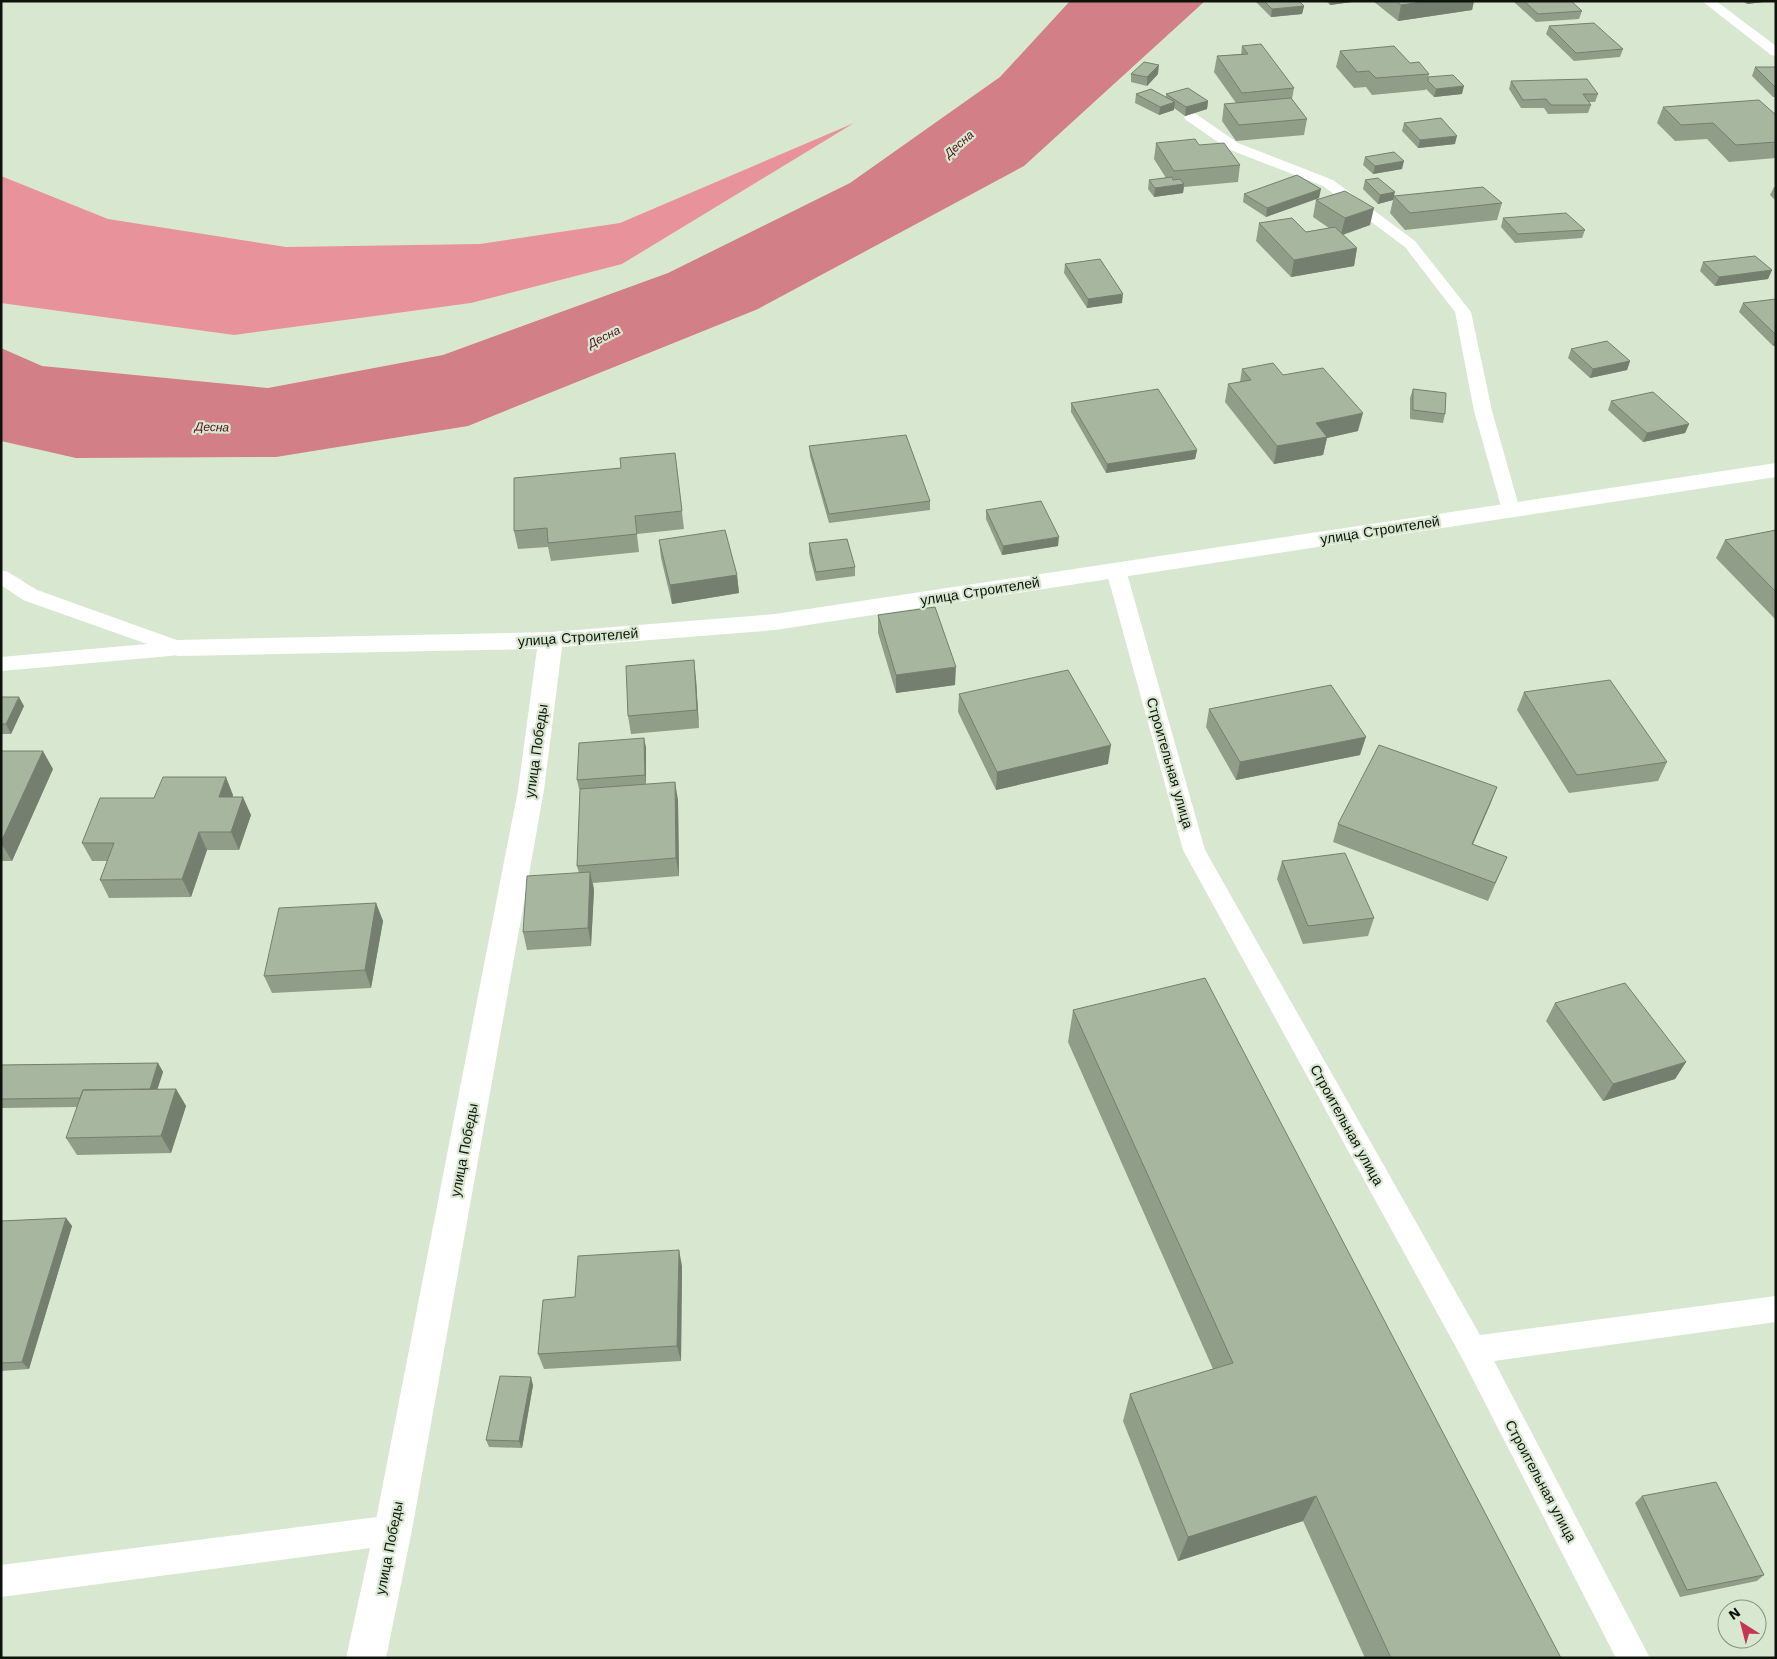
<svg xmlns="http://www.w3.org/2000/svg" width="1777" height="1659" viewBox="0 0 1777 1659" font-family="'Work Sans',sans-serif">
	<rect width="100%" height="100%" fill="#d8e8d0"/>
	<path fill="#e8939b" d="M854 123 622 264 471 303 234 335 1 303V176L108 219 286 247 480 244 620 223Z"/>
	<path fill="#d27f88" d="M1070 1H1205L1024 166 758 309 468 426 276 457 76 458 1 441V348L42 366 268 388 443 355 668 273 850 183 1000 77Z"/>
	<g fill="none" stroke-linecap="round" stroke-linejoin="round">
		<path fill="#fff" fill-rule="evenodd" d="M1702 1H1716L1776 46V56L1771 55Z
			M1191 113 1196 114 1238 143 1333 180 1415 241 1471 312 1492 411 1520 510 1518 514 1511 516 1504 514 1502 510 1474 411 1455 312 1405 247 1323 186 1228 149 1186 120 1184 117Z
			M1116 564 1123 566 1126 570 1205 850 1480 1335 1776 1296V1322L1494 1361 1650 1658H1616L1463 1360 1183 850 1106 570 1109 566Z
			M1 570 8 572 37 590 185 643 188 648 185 653 170 656 1 671V657L147 644 23 600 1 585Z
			M393 1515 404 1519 408 1530 404 1541 393 1545 1 1597V1565Z"/>
		<path fill="#fff" fill-rule="evenodd" d="M1776 463V477L775 630 562 647 544 790 412 1530 386 1658H346L374 1530 518 790 537 649 178 656 169 654 166 648 169 642 178 640 551 632 775 614Z"/>
	</g>
	<path fill="#909d89" d="M1255 1H1299L1304 6 1302 14 1271 17Z
		M1326 1H1359L1330 5Z
		M1373 1H1474L1472 10 1398 21Z
		M1571 1 1582 11 1579 19 1536 22 1514 2Z
		M1742 1H1771L1747 4Z
		M1549 26 1623 49 1620 57 1574 61 1546 34Z
		M1242 46 1294 88 1292 99 1307 119 1304 135 1236 141 1222 121 1224 104 1236 103 1214 72 1217 56 1241 54Z
		M1340 51 1410 63 1429 74 1428 77 1462 94 1434 97 1426 89 1425 90 1372 95 1366 87 1354 88 1336 67Z
		M1755 67H1776V97H1773L1752 76Z
		M1131 74H1158L1147 86 1131 82Z
		M1511 81 1598 94 1595 102H1589L1591 105 1588 113 1548 114 1544 108H1521L1509 89Z
		M1136 94 1166 97V94L1208 101 1207 109 1185 116 1174 108V110L1159 115 1135 103Z
		M1663 107 1776 115V158L1729 162 1707 139 1675 141 1657 123Z
		M1404 123 1455 144 1418 148 1402 131Z
		M1156 143 1199 145 1240 165 1238 182 1184 187 1183 193 1154 197 1148 189 1149 180 1166 178 1154 159Z
		M1365 157 1402 169 1373 174 1363 165Z
		M1365 180 1394 196 1502 203 1497 220 1405 230 1390 213 1393 200 1378 204 1363 189Z
		M1774 187H1776V201L1770 195Z
		M1244 194 1319 198 1266 217 1243 202Z
		M1316 200 1370 225 1343 235 1357 248 1354 266 1291 277 1256 241 1259 223 1306 232 1329 228 1313 217Z
		M1503 218 1585 230 1582 238 1515 243 1501 227Z
		M1703 262 1772 270 1768 279 1715 286 1700 271Z
		M1065 264 1122 303 1087 308 1064 273Z
		M1776 299V345L1773 346 1739 312 1743 303Z
		M1571 349 1630 361 1627 370 1590 378 1568 358Z
		M1242 369 1283 375 1358 431 1327 438 1323 455 1274 464 1225 402 1228 384 1240 382Z
		M1413 389 1445 414 1443 423 1410 419V398Z
		M1611 401 1689 424 1685 433 1643 442 1608 410Z
		M1071 403 1197 450 1195 459 1106 473 1071 412Z
		M809 446 930 501V510L829 523 810 456Z
		M675 453 684 529 637 534 639 552 551 561 548 547 518 549 514 531 621 468Z
		M986 510 1058 546 1002 555 986 519Z
		M1776 530V620L1716 558 1725 540Z
		M659 540 737 575 739 593 672 604 661 558Z
		M809 543 855 567V576L816 581 809 553Z
		M878 615 955 685 896 693 878 633Z
		M696 679 699 728 631 734 628 716Z
		M1524 692 1667 762 1658 781 1569 793 1517 710Z
		M959 694 1108 764 996 790 958 712Z
		M1 697 24 706 11 734H1Z
		M1209 709 1360 755 1236 780 1206 727Z
		M644 738 646 748V784L678 800 679 876 593 883 594 890 591 946 527 950 523 932 579 873 577 866 580 789H579L577 780Z
		M1 751 53 769 12 861H1Z
		M1497 787 1473 844 1507 857 1488 901 1333 842 1338 824Z
		M233 795V797L251 815 239 850H207L191 897 109 898 100 880 107 861H92L82 843 154 798Z
		M1282 861 1374 918 1368 936 1303 944 1277 879Z
		M376 903 383 921 371 988 272 993 264 976Z
		M1555 1003 1686 1062 1675 1079 1603 1101 1546 1021Z
		M1073 1010 1561 1658H1365L1303 1521 1178 1561 1123 1421 1130 1394 1213 1369 1068 1042Z
		M158 1063 163 1072 157 1089H176L186 1106 171 1153 77 1155 66 1138 77 1107 1 1108V1065Z
		M66 1218 72 1226 29 1369 1 1371V1221Z
		M682 1266 681 1361 544 1369 538 1354 575 1297Z
		M533 1385 522 1448 489 1447 486 1440Z
		M1642 1496 1764 1575 1757 1581 1680 1597 1635 1503Z"/>
	<path fill="#757f6f" d="M1331 1H1359L1330 5Z
		M1429 1H1474L1472 10 1398 21 1401 5Z
		M1748 1H1771L1747 4Z
		M1304 6 1302 14 1271 17 1272 9Z
		M1159 65 1158 74 1147 86V77Z
		M1464 86 1462 94 1434 97 1436 89Z
		M1208 101 1207 109 1185 116 1186 107Z
		M1175 102 1174 110 1159 115 1160 107Z
		M1457 136 1455 144 1418 148 1420 140Z
		M1404 161 1402 169 1373 174 1375 166Z
		M1184 184 1183 193 1154 197 1155 188Z
		M1321 189 1319 198 1266 217 1267 208Z
		M1395 192 1393 200 1378 204 1380 195Z
		M1374 208 1370 225 1341 235 1345 218Z
		M1357 248 1354 266 1291 277 1294 260Z
		M1772 270 1768 279 1715 286 1719 277Z
		M1123 294 1122 303 1087 308 1088 299Z
		M1776 339V345L1773 346Z
		M1630 361 1627 370 1590 378 1593 369Z
		M1363 413 1358 431 1327 438 1323 455 1274 464 1277 446 1316 423Z
		M1689 424 1685 433 1643 442 1647 433Z
		M1197 450 1195 459 1106 473 1107 464Z
		M1059 537 1058 546 1002 555 1003 546Z
		M737 575 739 593 672 604 670 585Z
		M694 660 696 679 699 728 697 710Z
		M956 667 955 685 896 693V675Z
		M19 697 24 706 11 734 6 724Z
		M1366 737 1360 755 1236 780 1240 762Z
		M644 738 646 748V784L645 775Z
		M1111 745 1108 764 996 790 997 772Z
		M43 751 53 769 12 861 1 843V842Z
		M226 777 233 795 227 815 219 797Z
		M675 782 678 800 679 876 676 858Z
		M1497 787 1490 805 1465 862 1472 844Z
		M243 797 251 815 239 850 231 832Z
		M199 832 207 850 191 897 182 879Z
		M590 872 594 890 591 946 588 928Z
		M376 903 383 921 371 988 365 970Z
		M1686 1062 1675 1079 1603 1101 1613 1084Z
		M158 1063 163 1072 152 1106 147 1097Z
		M176 1089 186 1106 171 1153 161 1136Z
		M66 1218 72 1226 29 1369 22 1362Z
		M679 1250 682 1266 681 1361 677 1346Z
		M531 1377 533 1385 522 1448 519 1441Z
		M1316 1496 1303 1521 1178 1561 1188 1537Z"/>
	<path fill="#a7b69f" stroke="#757f6f" d="M1264 1H1299L1304 6 1272 9Z
		M1396 1H1429L1401 5Z
		M1524 1H1571L1582 11 1538 14Z
		M1594 23 1623 49 1576 53 1549 26Z
		M1261 44 1294 88 1242 93 1217 56 1248 54 1242 46Z
		M1394 46 1410 63 1419 62 1429 74 1376 78 1369 71 1357 72 1340 51Z
		M1144 62 1159 65 1147 77 1131 74Z
		M1755 67H1776V88Z
		M1453 75 1464 86 1436 89 1428 81V77Z
		M1587 79 1598 94H1583L1591 105H1551L1546 99 1523 100 1511 81Z
		M1188 88 1208 101 1186 107 1166 94Z
		M1151 89 1175 102 1160 107 1136 94Z
		M1291 98 1307 119 1239 125 1224 104Z
		M1759 100 1776 115V142L1736 145 1713 123 1681 125 1663 107Z
		M1441 118 1457 136 1420 140 1404 123Z
		M1195 139 1199 145 1224 143 1240 165 1174 171 1156 143Z
		M1394 152 1404 161 1375 166 1365 157Z
		M1297 175 1321 189 1267 208 1244 194Z
		M1172 177 1173 180 1180 179 1184 184 1155 188 1149 180Z
		M1378 178 1395 192 1380 195 1365 180Z
		M1483 187 1502 203 1410 213 1394 196Z
		M1345 191 1374 208 1345 218 1316 200Z
		M1566 213 1585 230 1518 234 1503 218Z
		M1292 218 1306 232 1335 227 1357 248 1294 260 1259 223Z
		M1755 256 1772 270 1719 277 1703 262Z
		M1100 259 1123 294 1088 299 1065 264Z
		M1776 299V335L1743 303Z
		M1607 341 1630 361 1593 369 1571 349Z
		M1273 363 1283 375 1323 368 1363 413 1316 423 1327 437 1277 446 1228 384 1251 380 1242 369Z
		M1158 389 1197 450 1107 464 1071 403Z
		M1413 389 1446 393 1445 414 1413 410Z
		M1653 392 1689 424 1647 433 1611 401Z
		M906 435 930 501 829 514 809 446Z
		M675 453 682 511 635 516 637 534 548 543 547 528 514 531V478L621 468 620 458Z
		M1041 501 1059 537 1003 546 986 510Z
		M725 530 737 575 670 585 659 540Z
		M1776 530V592L1725 540Z
		M847 539 855 567 816 572 809 543Z
		M935 607 956 667 896 675 878 615Z
		M694 660 697 710 628 716 626 666Z
		M1068 670 1111 745 997 772 959 694Z
		M1610 680 1667 762 1577 775 1524 692Z
		M1331 685 1366 737 1240 762 1209 709Z
		M1 697H19L6 724H1Z
		M644 738 645 775 577 780 579 743Z
		M1379 745 1497 787 1472 844 1507 857 1495 883 1338 824Z
		M1 751H43L1 842Z
		M163 777H226L219 797H243L231 832H199L182 879 100 880 114 843H82L100 798H154Z
		M675 782 676 858 577 866 580 789Z
		M1345 853 1374 918 1308 926 1282 861Z
		M590 872 588 928 523 932 527 876Z
		M376 903 365 970 264 976 279 908Z
		M1205 978 1561 1658H1391L1316 1496 1188 1537 1130 1394 1233 1363 1073 1010Z
		M1625 983 1686 1062 1613 1084 1555 1003Z
		M158 1063 150 1089 83 1090 80 1098 1 1099V1065Z
		M176 1089 161 1136 66 1138 83 1090Z
		M66 1218 22 1362 1 1363V1221Z
		M679 1250 677 1346 538 1354 543 1300 575 1297 578 1256Z
		M500 1376 531 1377 519 1441 486 1440Z
		M1716 1482 1764 1575 1687 1590 1642 1496Z"/>
	<g text-anchor="middle" stroke-width="4.5" stroke-linejoin="round" paint-order="stroke">
		<g font-size="12" font-style="italic" fill="#570b1e" stroke="#d8e8d0">
			<text transform="translate(959 144) rotate(-41)" y="4">Десна</text>
			<text transform="translate(604 337) rotate(-27)" y="4">Десна</text>
			<text transform="translate(212 427) rotate(2)" y="4">Десна</text>
		</g>
		<g font-size="14" fill="#0d120a" stroke="#d8e8d0">
			<text transform="translate(1380 530) rotate(-9)" y="5">улица Строителей</text>
			<text transform="translate(980 591) rotate(-9)" y="5">улица Строителей</text>
			<text transform="translate(578 637) rotate(-4)" y="5">улица Строителей</text>
			<text transform="translate(536 751) rotate(-82)" y="5">улица Победы</text>
			<text transform="translate(1170 763) rotate(74)" y="5">Строительная улица</text>
			<text transform="translate(1347 1125) rotate(61)" y="5">Строительная улица</text>
			<text transform="translate(464 1150) rotate(-79)" y="5">улица Победы</text>
			<text transform="translate(1541 1481) rotate(62)" y="5">Строительная улица</text>
			<text transform="translate(389 1548) rotate(-79)" y="5">улица Победы</text>
		</g>
	</g>
	<rect width="1777" height="1659" fill="none" stroke="#0d120a" stroke-width="5"/>
	<g transform="translate(1742 1624) rotate(324)"><circle r="24" fill="#d8e8d0" stroke="#879281"/>
	<path d="M0-4L9 19L0 12L-9 19Z" fill="#c63654"/>
	<text y="-8" font-size="14" font-weight="bold" text-anchor="middle" fill="#0d120a">N</text>
	</g>
</svg>
